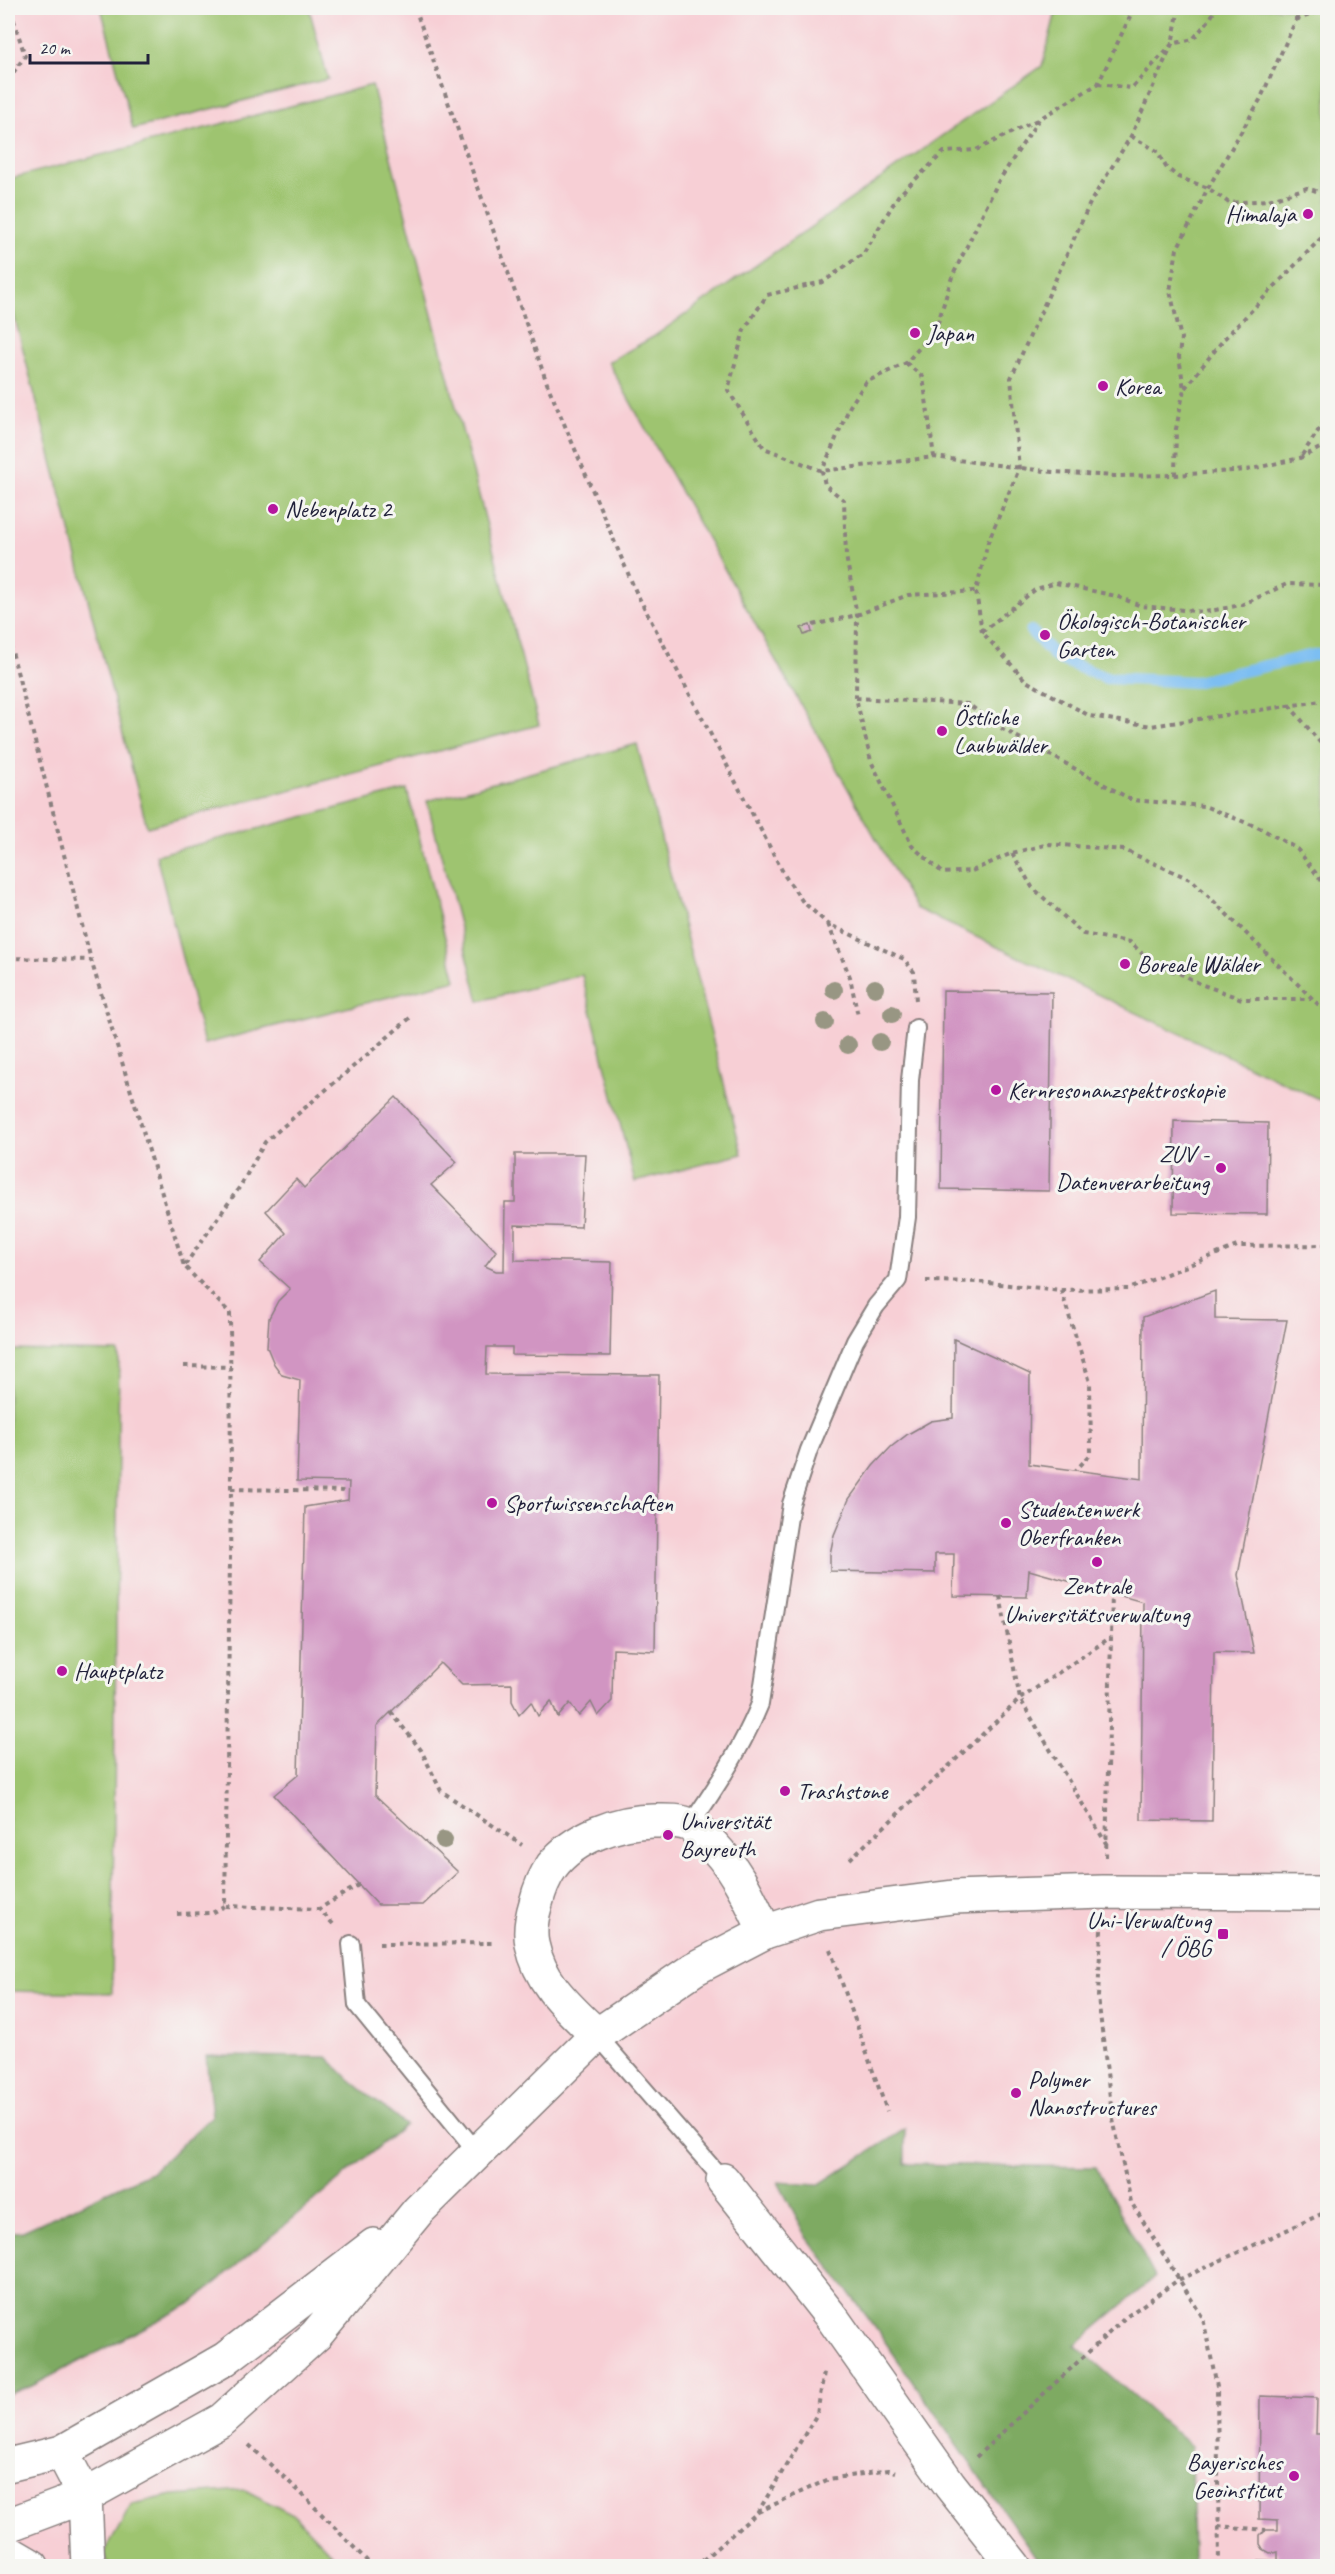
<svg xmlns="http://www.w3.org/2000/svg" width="1335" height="2574" viewBox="0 0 1335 2574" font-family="Caveat,sans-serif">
	<rect width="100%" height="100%" fill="#f6f6f2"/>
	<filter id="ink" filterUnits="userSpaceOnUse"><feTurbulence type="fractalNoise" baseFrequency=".0167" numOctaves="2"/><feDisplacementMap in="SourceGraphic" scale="12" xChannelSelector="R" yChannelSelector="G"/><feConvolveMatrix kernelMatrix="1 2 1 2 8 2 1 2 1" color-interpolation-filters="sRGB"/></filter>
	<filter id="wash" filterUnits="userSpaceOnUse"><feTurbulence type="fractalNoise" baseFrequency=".008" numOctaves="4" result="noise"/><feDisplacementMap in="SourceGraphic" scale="24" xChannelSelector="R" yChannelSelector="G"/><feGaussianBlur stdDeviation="1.35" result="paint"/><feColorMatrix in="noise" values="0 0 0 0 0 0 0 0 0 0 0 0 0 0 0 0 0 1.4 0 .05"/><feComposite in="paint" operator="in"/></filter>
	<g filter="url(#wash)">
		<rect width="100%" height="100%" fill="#f3dfc3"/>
		<path fill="#f7cfd5" d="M8 8H1057L1042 66 653 337 609 362 1286 1085 1327 1103V2566H8Z"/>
		<path fill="#9ec470" stroke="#607356" stroke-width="1.5" d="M101 8H309L328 79 133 129Z
			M1057 8H1327V1103L915 908 608 362 653 337 1042 66Z
			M372 85 539 725 147 827 8 292V179Z
			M637 744 742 1154 635 1182 582 975 479 1001 427 801Z
			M407 790 456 980 204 1044 156 855Z
			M8 1350 119 1352 112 1993 8 1991Z
			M245 2490 295 2516 336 2559 327 2566H109L104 2553 132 2504 173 2495Z"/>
		<path fill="#7eaa62" stroke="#50664e" stroke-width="1.5" d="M206 2056 327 2057 349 2079 405 2125 190 2304 28 2388 8 2394V2233L23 2231 153 2171 212 2116Z
			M905 2129V2164L1096 2167 1155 2277 1075 2345 1191 2446 1193 2566H1042L874 2326 807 2237 778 2182 818 2185Z"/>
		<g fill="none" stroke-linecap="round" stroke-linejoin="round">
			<path stroke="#7cbef2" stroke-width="12" d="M1031 631 1057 658 1106 678 1195 682 1313 655H1328"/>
		</g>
		<g id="blocks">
			<path fill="#d195c2" d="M810 625 812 632 804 635 801 628Z
				M943 991 1052 992 1049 1191 941 1189Z
				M396 1097 457 1162 431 1185 496 1251 485 1266 496 1271H504L505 1202H515V1154H585L581 1227 515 1225V1260L612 1262 610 1356 512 1355V1347H487L486 1374 659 1375 655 1651 613 1649 612 1701 598 1716 591 1702 579 1716 570 1703 558 1717 551 1701 538 1716 531 1702 519 1715 512 1701V1684L462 1685 440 1663 377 1726 375 1795 458 1872 423 1905H378L274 1795 298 1775 305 1507 348 1500 349 1482 297 1481 300 1380 282 1375 274 1364 267 1347 269 1318 278 1301 290 1289 260 1262 286 1233 266 1211 296 1179 304 1188Z
				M1174 1121 1268 1123 1267 1214 1173 1213Z
				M1215 1291V1319L1287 1320 1238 1575 1254 1653 1214 1652 1212 1821 1141 1820 1143 1602 1029 1570 1027 1597 953 1596 954 1554H935V1573L830 1571V1554L834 1535 849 1499 873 1466 891 1447 908 1434 931 1421 953 1418 954 1339 1030 1374 1029 1464 1142 1479 1143 1317Z
				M1260 2396 1317 2398 1316 2434H1328V2566H1258L1259 2560 1278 2561V2551L1270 2553 1263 2549 1260 2544V2536L1266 2530H1278V2520L1259 2519Z"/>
		</g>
	</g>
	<g filter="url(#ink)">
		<use href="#blocks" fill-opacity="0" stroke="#8a807f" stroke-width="1.5"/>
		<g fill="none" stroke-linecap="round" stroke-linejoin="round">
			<defs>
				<path id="lane" d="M690 1825C717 1787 742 1748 760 1704L791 1504 809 1450 855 1341 876 1306 898 1280 907 1217 910 1080 916 1028
					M351 1944 357 2005 477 2152
					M597 2035 723 2180"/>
				<path id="street" d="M597 2035C569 2008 540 1984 532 1944 529 1930 532 1916 536 1903 539 1891 545 1876 552 1866 574 1837 619 1821 654 1821 664 1821 680 1820 690 1825 695 1828 700 1834 704 1837 734 1863 749 1897 765 1932
					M723 2180 833 2319 950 2485 1014 2566
					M62 2452 85 2496 88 2566
					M8 2465 62 2452 225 2359 374 2245
					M8 2525 85 2496 222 2420 316 2335 418 2211 597 2035 694 1969 765 1932 819 1914 953 1897 1103 1892 1328 1893
					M8 2552 32 2566"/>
			</defs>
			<use href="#lane" stroke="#8a807f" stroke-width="20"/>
			<use href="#street" stroke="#8a807f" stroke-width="36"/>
			<path stroke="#8a807f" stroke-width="4" stroke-dasharray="4.5 4.5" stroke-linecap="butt" d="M415 8 548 386 636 592 785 876 803 902 828 924 904 959 914 972 916 1001
				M1134 8 1098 84 1039 119 998 182 952 277 936 329 906 363 866 382 850 406 822 471 825 485 844 500 846 556 857 615 856 698 871 761 912 846 943 873 972 871 1012 853 1049 844 1124 850 1192 880 1328 1014
				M1179 8 1172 44 1131 136 1091 201 1011 378 1019 469 988 542 976 591 982 632 1026 681 1090 716 1151 726 1328 700
				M1296 20 1328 8
				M8 80 25 56 10 8
				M1098 84 1132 88 1172 44 1193 39 1210 19 1216 8
				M1037 120 976 150 944 152 898 196 864 253 823 282 767 295 744 330 728 390 764 448 822 471 934 457 1053 472 1114 476 1175 475 1247 470 1300 458 1328 444
				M1131 136 1157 151 1166 167 1178 177 1208 188 1229 203 1268 200 1307 188 1328 195
				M906 363 923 377 934 457
				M1185 388 1224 339 1328 231
				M1302 455 1328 416
				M1175 475 1176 429 1184 389 1179 357 1181 338 1170 291 1177 249 1208 188 1260 100 1296 20V8
				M813 625 857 615 908 595 976 591
				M982 632 1036 589 1056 583 1116 596 1141 606 1205 612 1241 605 1287 584 1328 585
				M8 636 91 960 184 1266 230 1313 231 1489 225 1906 319 1909
				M856 698 968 704 1001 728 1132 800 1204 806 1262 829 1297 849 1328 889
				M1289 705 1328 752
				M1012 853 1032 887 1083 934 1130 942 1152 963 1183 975 1203 985 1242 999H1311
				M828 924 850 977 858 1016
				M8 958 91 960
				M185 1265 241 1185 265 1142 410 1018
				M926 1281 978 1282 1061 1290 1129 1289 1237 1246 1328 1245
				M1061 1290 1090 1382 1091 1454 1076 1470
				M184 1366 231 1367
				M231 1489 349 1491
				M1000 1596 1020 1699 1107 1845
				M391 1712 421 1750 441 1791 522 1845
				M1106 1857 1112 1593
				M850 1859 1020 1699 1111 1637
				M177 1914 212 1913 225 1906
				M333 1924 319 1909 360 1884
				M1101 1930 1098 1997 1112 2114 1131 2202 1203 2318 1217 2386 1219 2566
				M379 1944 495 1943
				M830 1949 887 2111
				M1328 2196 1325 2211 1328 2230
				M249 2445 299 2491 372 2566
				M976 2457 1126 2317 1178 2280 1328 2211
				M758 2512 829 2479 889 2470 896 2472
				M1218 2526 1266 2530
				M696 2566 758 2512 817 2414 824 2372"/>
			<use href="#lane" stroke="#fff" stroke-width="16"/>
			<use href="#street" stroke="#fff" stroke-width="33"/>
		</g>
		<g fill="#989683">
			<circle cx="875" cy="988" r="9"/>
			<circle cx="834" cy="990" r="9"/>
			<circle cx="892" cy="1014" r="9"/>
			<circle cx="825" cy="1022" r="9"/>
			<circle cx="880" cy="1042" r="9"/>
			<circle cx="848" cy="1045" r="9"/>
			<circle cx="444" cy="1840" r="9"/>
		</g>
	</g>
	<g fill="#b5179e" stroke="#f6f6f2" stroke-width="2">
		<circle cx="1308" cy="214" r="6"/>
		<circle cx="915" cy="333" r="6"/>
		<circle cx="1103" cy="386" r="6"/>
		<circle cx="273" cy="509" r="6"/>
		<circle cx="1045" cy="635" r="6"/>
		<circle cx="942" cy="731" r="6"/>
		<circle cx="1125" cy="964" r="6"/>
		<circle cx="996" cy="1090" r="6"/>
		<circle cx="1221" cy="1168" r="6"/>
		<circle cx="492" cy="1503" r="6"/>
		<circle cx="1006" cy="1523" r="6"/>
		<circle cx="1097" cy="1562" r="6"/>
		<circle cx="62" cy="1671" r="6"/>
		<circle cx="785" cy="1791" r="6"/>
		<circle cx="668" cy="1835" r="6"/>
		<rect x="1217" y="1928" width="12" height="12" rx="3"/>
		<circle cx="1016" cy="2093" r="6"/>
		<circle cx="1294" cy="2476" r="6"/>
	</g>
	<g text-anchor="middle" stroke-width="6" stroke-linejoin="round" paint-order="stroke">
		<g font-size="24" fill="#22223b" stroke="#f6f6f2" text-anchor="start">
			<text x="1296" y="222" text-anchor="end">Himalaja</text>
			<text x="927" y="341">Japan</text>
			<text x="1115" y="394">Korea</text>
			<text x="285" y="517">Nebenplatz 2</text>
			<text x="1057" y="629">Ökologisch-Botanischer<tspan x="1057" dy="28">Garten</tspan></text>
			<text x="954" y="725">Östliche<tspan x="954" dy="28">Laubwälder</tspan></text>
			<text x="1137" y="972">Boreale Wälder</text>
			<text x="1008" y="1098">Kernresonanzspektroskopie</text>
			<text x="1209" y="1162" text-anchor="end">ZUV -<tspan x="1209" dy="28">Datenverarbeitung</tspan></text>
			<text x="504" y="1511">Sportwissenschaften</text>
			<text x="1018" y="1517">Studentenwerk<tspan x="1018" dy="28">Oberfranken</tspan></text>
			<text x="1097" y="1594" text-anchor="middle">Zentrale<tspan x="1097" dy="28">Universitätsverwaltung</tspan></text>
			<text x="74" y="1679">Hauptplatz</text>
			<text x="797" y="1799">Trashstone</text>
			<text x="680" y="1829">Universität<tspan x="680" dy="28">Bayreuth</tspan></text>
			<text x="1211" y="1928" text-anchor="end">Uni-Verwaltung<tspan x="1211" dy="28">/ ÖBG</tspan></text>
			<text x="1028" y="2087">Polymer<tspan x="1028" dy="28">Nanostructures</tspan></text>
			<text x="1282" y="2470" text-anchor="end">Bayerisches<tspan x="1282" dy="28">Geoinstitut</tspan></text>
		</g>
	</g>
	<rect width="1335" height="2574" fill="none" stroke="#f6f6f2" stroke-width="30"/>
	<path d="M30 54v9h118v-9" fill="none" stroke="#22223b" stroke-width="3"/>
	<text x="39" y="54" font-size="18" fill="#22223b" stroke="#f6f6f2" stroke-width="4.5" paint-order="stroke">20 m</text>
</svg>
